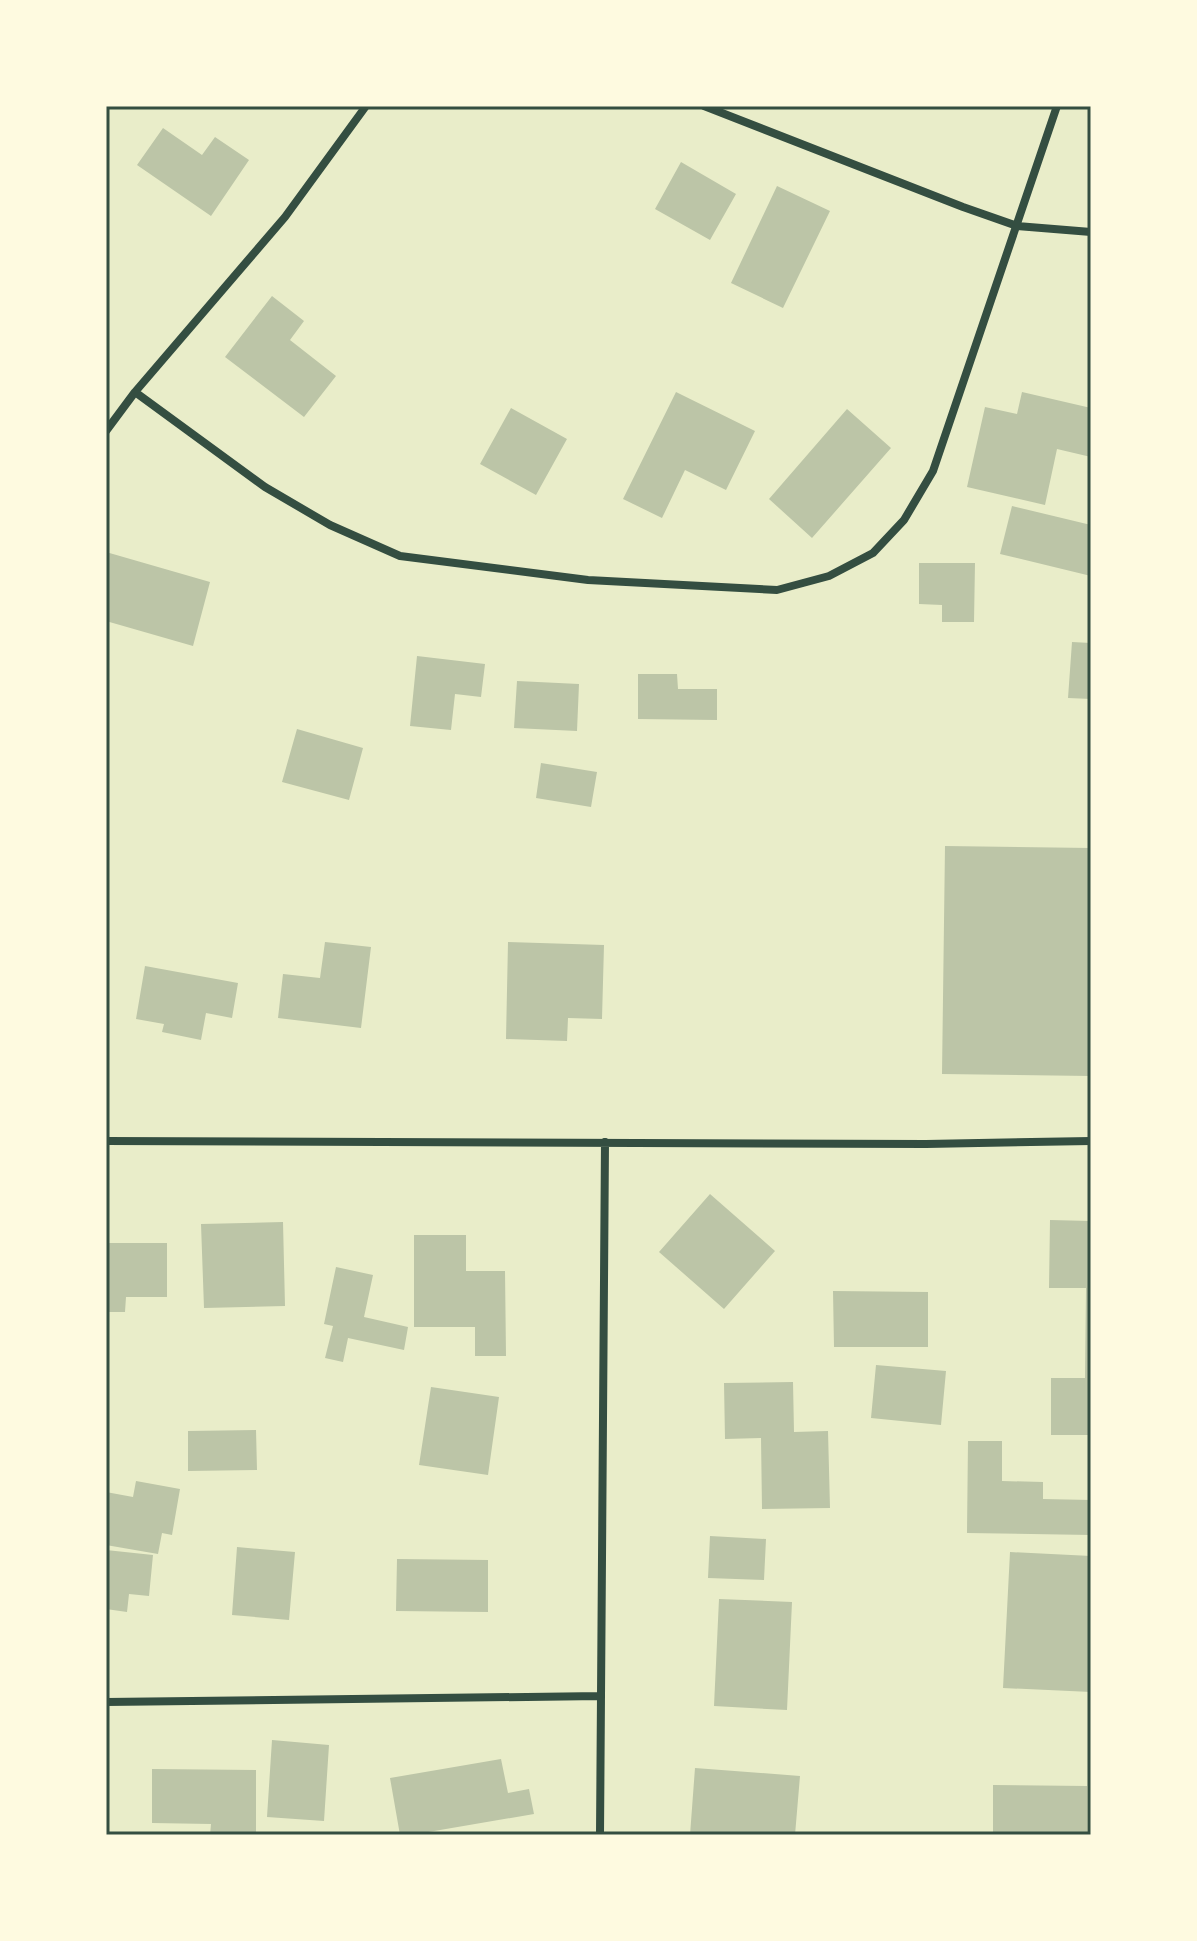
<svg xmlns="http://www.w3.org/2000/svg" width="1197" height="1941" viewBox="0 0 1197 1941" font-family="'Source Serif 4',serif">
	<rect width="100%" height="100%" fill="#e9edc9"/>
	<path fill="#bcc5a7" d="M163 128 202 155 215 137 249 160 211 216 137 165Z
		M681 162 736 194 710 240 655 209Z
		M777 186 830 211 783 308 731 283Z
		M272 296 304 321 290 340 336 376 304 417 225 357Z
		M676 392 755 431 726 490 685 470 662 518 623 499Z
		M1022 392 1091 408V457L1057 449 1045 505 967 487 985 407 1017 414Z
		M511 408 567 439 536 495 480 464Z
		M847 409 891 448 812 538 769 499Z
		M1012 506 1091 525V576L1000 554Z
		M106 552 210 582 193 646 106 621Z
		M919 563H975L974 622H942V605L919 604Z
		M1072 642 1091 643V699L1068 698Z
		M417 656 485 664 481 697 455 694 451 730 410 726Z
		M638 674H677L678 689H717V720L638 719Z
		M517 681 579 684 577 731 514 728Z
		M297 729 363 748 349 800 282 782Z
		M541 763 597 772 591 807 536 798Z
		M945 846 1091 848V1076L942 1074Z
		M325 942 371 947 361 1028 278 1018 283 974 320 978Z
		M508 942 604 945 602 1019 568 1018 567 1041 506 1039Z
		M145 966 238 983 232 1018 206 1013 201 1040 162 1032 164 1024 136 1019Z
		M710 1194 775 1251 724 1309 659 1252Z
		M1050 1220 1091 1221V1435H1051V1378H1085L1086 1288H1049Z
		M283 1222 285 1306 204 1308 201 1224Z
		M414 1235H466V1271H505L506 1356H475V1327H414Z
		M106 1243H167V1297H126L125 1312H106Z
		M336 1267 373 1275 364 1317 408 1327 404 1350 348 1338 343 1362 325 1358 333 1326 324 1324Z
		M833 1291 928 1292V1347H834Z
		M876 1365 946 1371 941 1425 871 1418Z
		M793 1382 794 1432 828 1431 830 1508 762 1509 761 1438 725 1439 724 1383Z
		M431 1387 499 1397 488 1475 419 1465Z
		M256 1430 257 1470 188 1471V1431Z
		M968 1441H1002V1481L1043 1482V1499L1091 1500V1535L967 1533Z
		M136 1481 180 1489 172 1535 162 1533 158 1554 106 1545V1492L133 1497Z
		M710 1536 766 1539 764 1580 708 1578Z
		M237 1547 295 1552 289 1620 232 1615Z
		M106 1550 153 1555 149 1596 129 1594 127 1612 106 1609Z
		M1010 1552 1091 1556V1692L1003 1688Z
		M397 1559 488 1560V1612L396 1611Z
		M719 1599 792 1602 787 1710 714 1706Z
		M272 1740 329 1745 324 1821 267 1817Z
		M501 1759 508 1793 529 1789 534 1814 411 1835H400L390 1778Z
		M695 1768 800 1776 795 1835H690Z
		M152 1769 256 1770V1835H210L211 1824 152 1823Z
		M993 1785 1087 1786V1835H993Z"/>
	<g fill="none" stroke-linecap="round" stroke-linejoin="round">
		<path stroke="#344e41" stroke-width="8" d="M704 106 963 207 1017 226 1091 232
			M135 392 265 487 330 525 400 556 588 580 777 590 829 576 873 553 904 520 933 471 1057 106
			M106 431 135 392 285 217 366 106
			M106 1141 926 1144 1091 1141
			M106 1702 601 1696
			M600 1835 605 1142"/>
	</g>
	<rect width="1197" height="1941" fill="none" stroke="#fefae0" stroke-width="216"/>
	<rect x="108" y="108" width="981" height="1725" fill="none" stroke="#344e41" stroke-width="3"/>
</svg>
